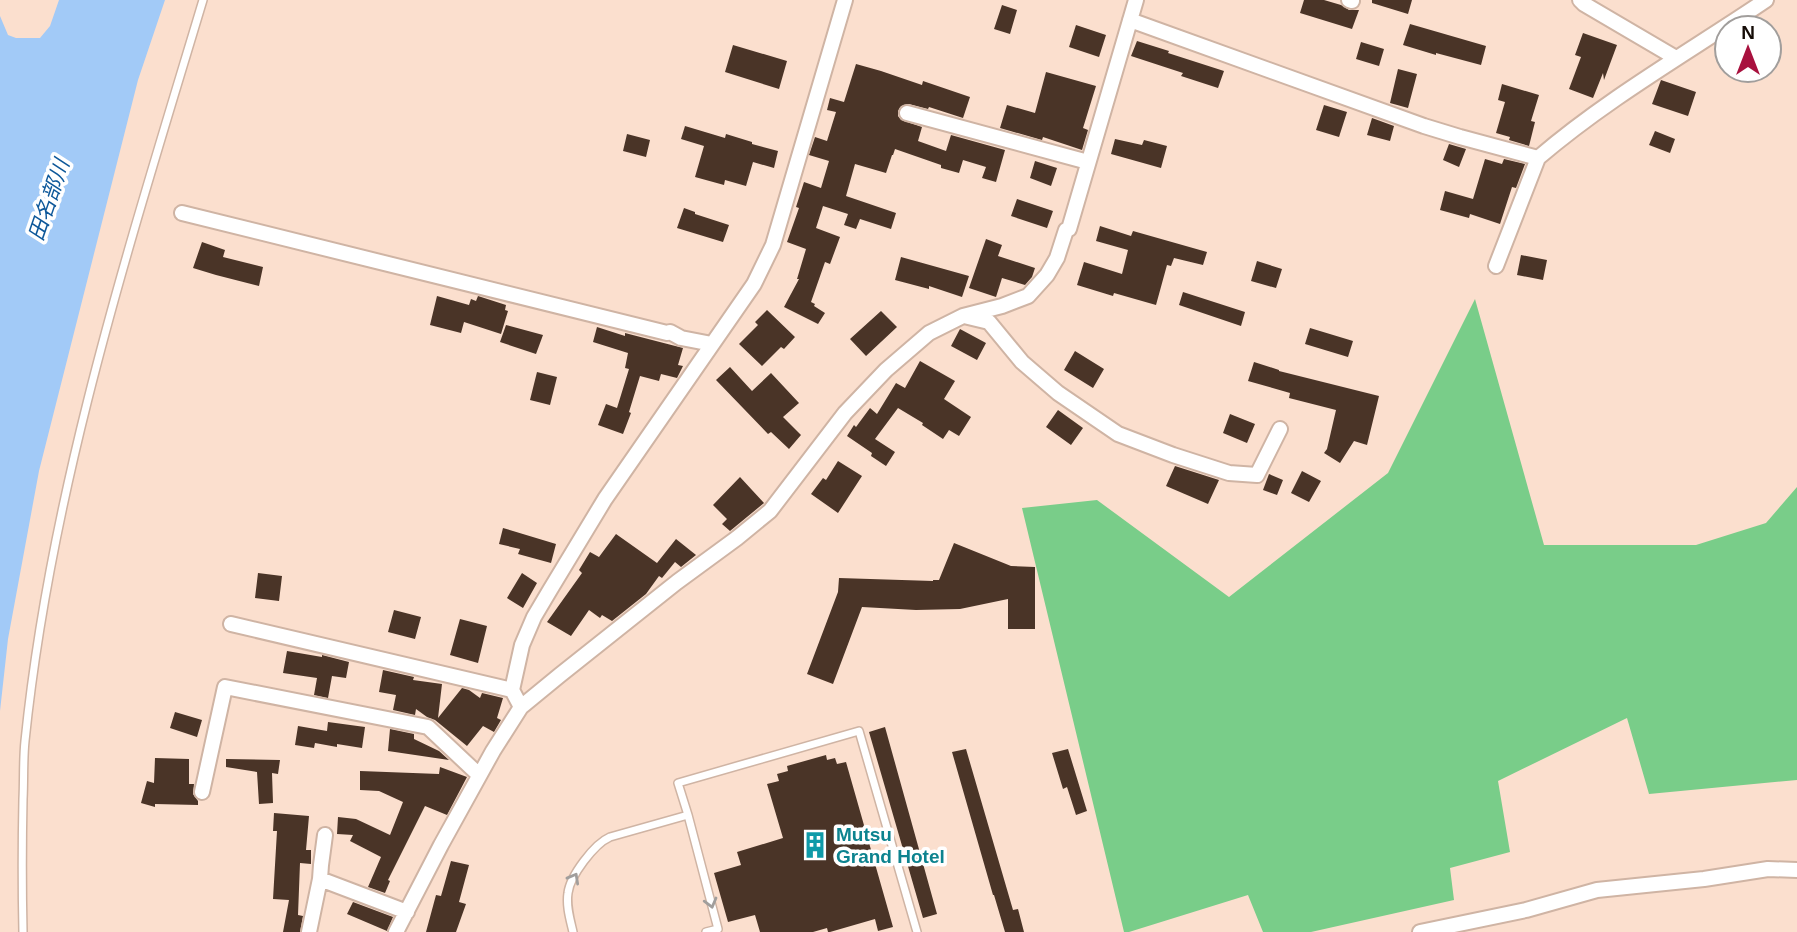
<svg xmlns="http://www.w3.org/2000/svg" width="1797" height="932" viewBox="0 0 1797 932" font-family="Helvetica,'Noto Sans JP',sans-serif">
	<rect width="100%" height="100%" fill="#fbdfce"/>
	<path fill="#79cd89" d="M1475 299 1544 545H1696L1766 523 1797 487V780L1649 794 1627 718 1498 781 1510 852 1450 868 1454 900 1311 932H1263L1248 895 1129 932H1124L1022 508 1097 500 1229 597 1388 473Z"/>
	<path fill="#a2caf7" d="M59 0H165L138 80 39 471 8 639 0 711V16L8 35 16 38H40L50 26Z"/>
	<path fill="#4a3427" d="M1304 0H1324L1341 5 1349 10H1359L1352 29 1300 13Z
		M1372 0H1412L1408 14 1372 3Z
		M1002 5 1017 10 1010 34 994 29Z
		M1410 24 1486 46 1481 65 1436 53V55L1403 45Z
		M1076 25 1106 35 1099 57 1069 47Z
		M1583 33 1617 45 1604 80 1603 73 1593 98 1569 89 1581 57 1575 55Z
		M1137 41 1169 51 1168 53 1224 71 1218 88 1181 76 1183 73 1131 56Z
		M1361 42 1384 49 1379 66 1356 59Z
		M733 45 787 61 779 89 725 72Z
		M856 64 881 71 922 85 923 81 970 97 963 118 929 107 928 109 909 104 901 106 898 111V116L901 120 922 127 918 141 946 151 951 135 1005 150 996 182 982 178 986 167 963 160 959 173 941 168V165L895 149 893 155H892L886 173 855 164 846 196 896 213 891 229 860 219 856 229 844 225 848 214 823 206 816 228 840 237 830 264 825 262 811 302 815 304 814 306 825 313 818 324 784 307 799 279H797L806 249 787 242 799 208 796 207 804 182 821 188 829 161 809 155 815 137 827 141 836 112 827 110 830 98 844 102Z
		M1398 69 1417 74 1408 108 1390 103Z
		M1046 72 1096 86 1083 128 1088 130 1082 150 1043 137 1042 140 1000 128 1007 105 1035 113Z
		M1661 80 1696 92 1688 116 1652 104Z
		M1502 84 1539 95 1531 121 1535 122 1529 146 1509 140 1510 137 1496 133 1505 102 1498 100Z
		M1324 105 1347 112 1339 137 1316 130Z
		M1372 118 1394 126 1390 141 1367 135Z
		M685 126 725 138 726 134 752 142V144L778 151 774 168 753 162 746 186 725 180 724 185 695 177 704 146 681 139Z
		M1655 131 1675 139 1670 153 1649 145Z
		M627 134 650 140 646 157 623 151Z
		M1115 139 1142 145 1144 140 1167 146 1161 168 1111 154Z
		M1449 144 1466 149 1459 167 1443 160Z
		M1485 159 1502 164 1504 159 1525 164 1516 188 1512 187 1500 224 1470 214 1469 218 1440 210 1445 191 1473 199Z
		M1035 161 1057 168 1051 186 1030 178Z
		M1017 199 1053 211 1047 228 1011 216Z
		M684 208 695 212V214L729 225 723 242 677 228Z
		M1100 226 1131 236 1133 231 1207 252 1203 265 1174 258 1171 266 1167 265 1156 305 1114 293 1113 296 1077 285 1084 262 1122 274 1128 250 1096 241Z
		M986 239 1002 245 998 256 1035 268 1032 277 1025 285 1002 278 996 297 969 288Z
		M202 242 225 250 223 257 263 267 259 286 216 275 193 268Z
		M1521 255 1547 260 1543 280 1517 275Z
		M901 257 969 276 962 297 929 286V289L895 280Z
		M1257 261 1282 269 1276 288 1251 281Z
		M1183 292 1245 312 1241 326 1179 305Z
		M437 296 469 305 471 299 476 301 478 296 506 305 505 310 508 311 501 334 464 322 461 333 430 325Z
		M767 310 795 337 784 349 781 347 762 366 739 344 758 325 755 322Z
		M881 311 897 327 866 356 850 339Z
		M506 325 543 335 536 354 500 342Z
		M597 327 625 336V333L683 348 678 365 683 366 677 378 661 374 659 381 640 376 629 412 631 413 623 434 598 425 606 404 617 408 629 369 625 368 628 353 593 342Z
		M1310 328 1353 341 1348 357 1305 344Z
		M960 329 986 343 977 360 951 346Z
		M1075 351 1104 369 1093 388 1064 370Z
		M920 361 955 381 944 399 971 417 959 436 949 430 943 439 922 425 923 423 898 408 875 439 895 452 886 466 871 456 872 453 847 436 854 425 856 427 870 408 877 414 896 383 905 388Z
		M1254 362 1279 370V371L1379 396 1367 445 1354 441 1340 463 1324 453 1327 449 1336 410 1289 398 1290 393 1248 381Z
		M730 367 752 391 771 373 799 403 783 417 801 435 789 449 771 432 768 434 716 380Z
		M537 372 557 377 550 405 530 400Z
		M1058 410 1083 428 1071 445 1046 427Z
		M1230 414 1255 424 1247 443 1223 433Z
		M838 461 862 476 838 513 811 494 823 478 826 480Z
		M1175 466 1219 480 1208 504 1166 486Z
		M1302 471 1321 481 1309 502 1291 493Z
		M1269 474 1283 480 1277 495 1263 490Z
		M740 477 764 503 730 531 722 524 727 519 713 505Z
		M503 528 556 544 551 563 518 554 520 549 499 544Z
		M616 534 657 563 676 539 696 555 681 567 675 562 662 578 659 576 646 594 612 621 602 615 600 618 589 610 571 636 547 622 582 573 579 570 590 552 599 557Z
		M954 543 1011 566 1035 567V629H1008V599L960 609 916 610 862 607 833 684 807 674 838 592 839 578 933 581V580H939Z
		M258 573 282 576 279 601 255 598Z
		M522 573 537 583 523 608 507 598Z
		M394 610 421 617 415 639 388 632Z
		M460 619 487 626 478 663 450 655Z
		M287 651 322 657V655L349 662 346 678 332 676 328 698 314 695 317 678 283 673Z
		M383 670 414 677 413 680 442 684 438 718 462 688 469 690 480 698 482 693 503 698 497 718 501 720 494 732 483 726 467 746 435 720 427 717 416 709 415 715 393 710 396 695 379 692Z
		M175 712 202 720 197 737 170 728Z
		M328 722 365 727 362 748 337 744V747L315 743 314 748 295 745 298 726 327 731Z
		M885 727 937 914 923 918 869 732Z
		M390 729 414 734V739L439 751 449 760 388 751Z
		M966 749 1013 910 1018 909 1024 932H1005L994 895H993L952 752Z
		M1068 749 1087 811 1076 815 1067 787 1063 789 1052 753Z
		M826 755 827 760 835 758 837 764 846 762 893 927 878 931 875 919 830 932H828L827 928 813 932H760L755 915 728 922 714 873 741 865 737 852 783 838 767 784 779 781 777 774 788 771 787 766Z
		M155 758 189 759V784H194L193 794 198 801V805L155 804V807L141 803 147 781 154 783Z
		M226 759 280 760 278 774 272 773 273 803 259 804 257 772 226 767Z
		M440 767 467 777 447 815 425 806 388 880 390 881 385 893 368 887 381 857 350 841 353 835 337 834 338 817 356 819 390 835 403 802 379 791 360 790V771L439 774Z
		M274 813 309 816 306 850H311V864L300 863 298 915 303 916 300 932H283L289 900 273 899 277 831H273Z
		M451 861 469 865 459 902 466 904 456 932H426L436 895 441 896Z
		M353 902 393 917 387 931 347 914Z"/>
	<g fill="none" stroke-linecap="round" stroke-linejoin="round">
		<defs>
			<path id="service" d="M688 815 678 783 859 731 917 932
				M23 932C22 888 22 844 23 799 24 780 23 760 25 741 51 487 130 243 203 0
				M573 932C570 919 566 906 568 893 570 876 594 844 610 837L688 815 718 929 706 932"/>
			<path id="minor" d="M1349 0 1352 1
				M1580 0 1584 4 1676 58
				M1130 20 1424 126 1460 137 1538 158C1608 98 1689 52 1766 0
				M907 113 1088 162
				M182 213 667 333 670 332 681 338 712 344
				M1496 266 1538 158
				M964 316 989 322 1022 362 1058 393 1118 434 1173 455 1229 473 1257 475 1280 429
				M231 624 512 690
				M521 707 512 690 522 645 534 617 550 590 605 499 754 284 773 245 845 0
				M202 792 225 687 428 727 479 775
				M325 835 321 865 320 879 407 912
				M309 932 320 879
				M396 932 441 845 493 751 521 707 560 675 677 582 737 538 770 511 845 413 886 370 929 333 963 316 1002 306 1028 296 1047 275 1057 258 1066 230 1069 229 1136 0
				M1420 932 1526 910 1597 890 1704 879 1768 869 1797 870"/>
		</defs>
		<use href="#service" stroke="#cfb4a4" stroke-width="10"/>
		<use href="#minor" stroke="#cfb4a4" stroke-width="18"/>
		<use href="#service" stroke="#fff" stroke-width="7"/>
		<use href="#minor" stroke="#fff" stroke-width="14"/>
	</g>
	<defs><path id="oneway-chevron" d="M-2-3.5L2.5 0L-2 3.5" fill="none" stroke-width="1.6" stroke-linecap="round" stroke-linejoin="round" transform="scale(1.75)"/></defs>
	<g stroke="#a19e9c">
		<use href="#oneway-chevron" transform="translate(574 878) rotate(-61)"/>
		<use href="#oneway-chevron" transform="translate(711 903) rotate(75)"/>
	</g>
	<defs>
		<symbol id="building-bare" viewBox="-9 -9 18 18"><path d="M-4-6H4V6H1V3H-1V6H-4ZM-2.5-4.3h1.7v1.8h-1.7ZM.8-4.3h1.7v1.8H.8ZM-2.5-1h1.7V.8h-1.7ZM.8-1h1.7V.8H.8Z" fill="#0f9aa8" stroke="#fff" stroke-width="2.5" paint-order="stroke"/></symbol>
	</defs>
	<g fill-rule="evenodd">
		<use href="#building-bare" x="796" y="826" width="38" height="38"/>
	</g>
	<g text-anchor="middle" stroke-width="7" stroke-linejoin="round" paint-order="stroke">
		<g font-size="19" font-weight="bold" fill="#0d838f" stroke="#fff" text-anchor="start">
			<text x="836" y="841">Mutsu<tspan x="836" dy="22">Grand Hotel</tspan></text>
		</g>
		<g font-size="21" font-style="italic" fill="#0e589a" stroke="#fff">
			<text transform="translate(49 200) rotate(-71)" y="7">田名部川</text>
		</g>
	</g>
	<g transform="translate(1748 49)"><circle r="33" fill="#ffffff" stroke="#a19e9c" stroke-width="2"/>
	<path d="M0-5L12 26L0 18L-12 26Z" fill="#a8113e"/>
	<text y="-10" font-size="19" font-weight="bold" text-anchor="middle" fill="#150c07">N</text>
	</g>
</svg>
